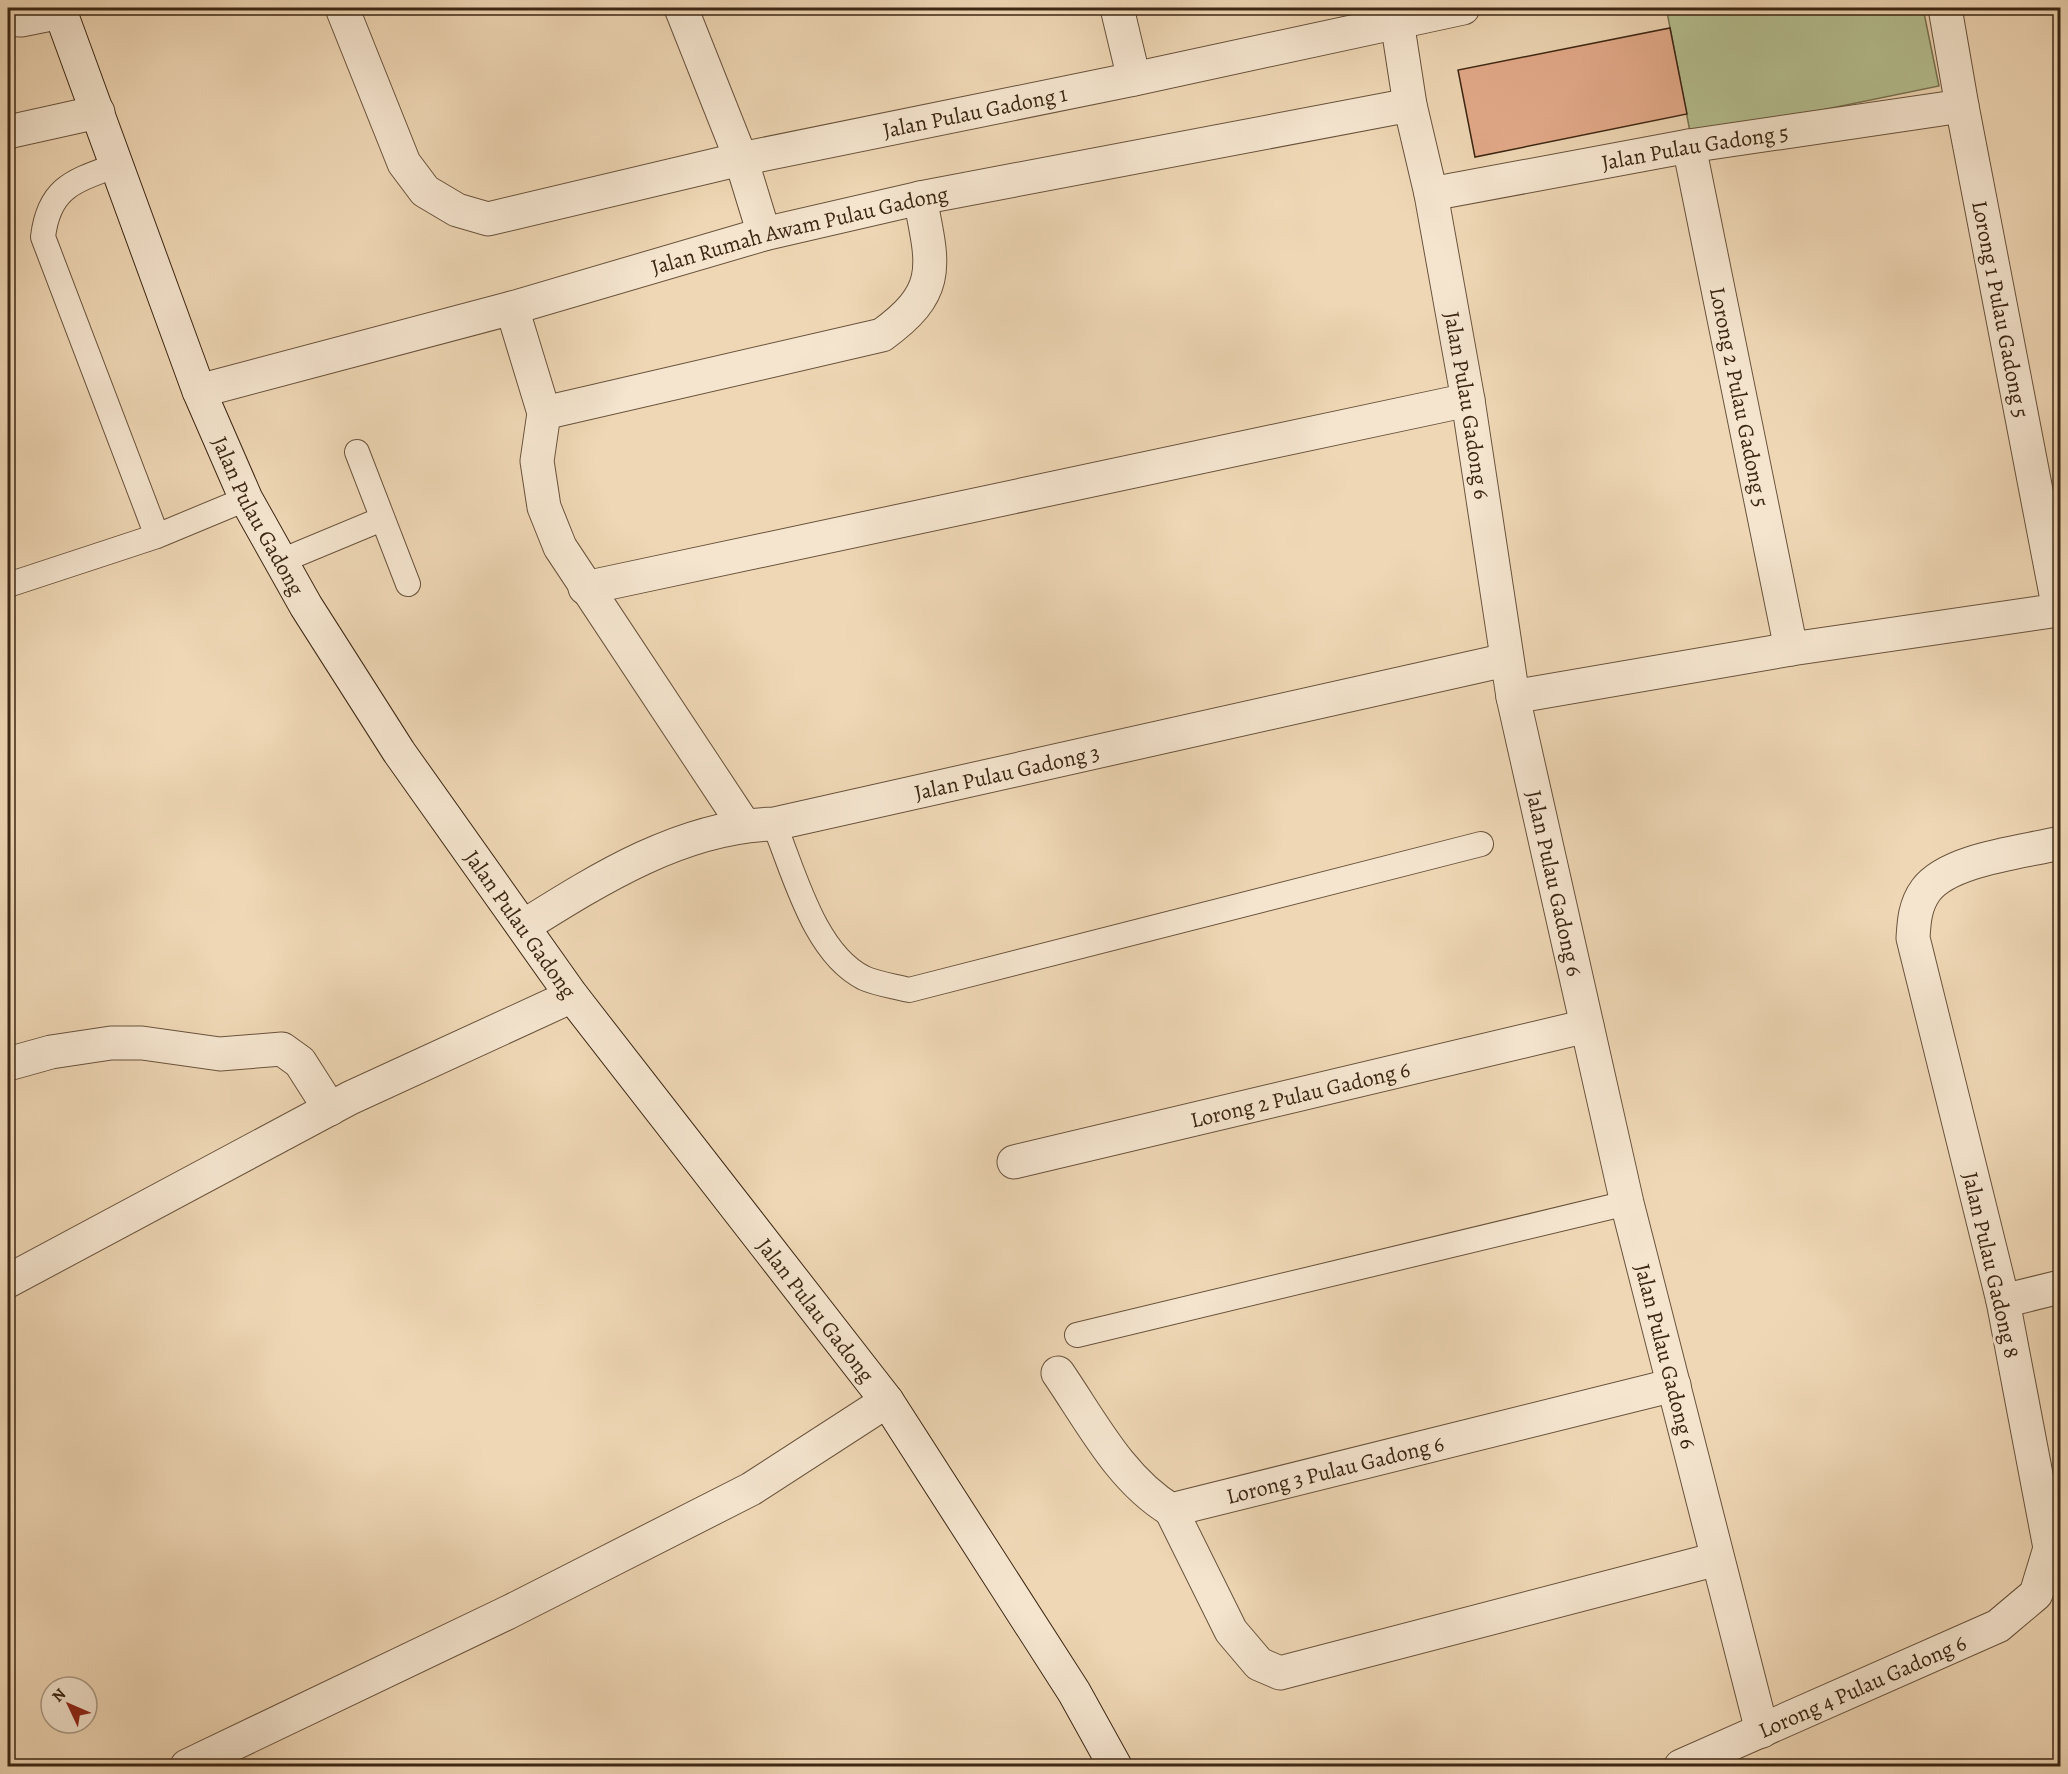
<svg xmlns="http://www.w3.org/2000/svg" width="2068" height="1774" viewBox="0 0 2068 1774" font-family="Alegreya,serif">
	<rect width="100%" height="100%" fill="#efd7b5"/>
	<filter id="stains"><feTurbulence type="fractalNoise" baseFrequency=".00333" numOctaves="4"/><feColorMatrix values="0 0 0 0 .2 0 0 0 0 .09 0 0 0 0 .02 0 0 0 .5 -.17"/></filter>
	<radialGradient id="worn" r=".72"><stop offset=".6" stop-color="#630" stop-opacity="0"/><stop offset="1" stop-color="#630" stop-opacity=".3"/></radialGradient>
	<path fill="#b5bf91" stroke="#787352" stroke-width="1.5" d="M1687 8H1923L1939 86 1691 137 1667 12Z"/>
	<path fill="#e4ab8b" stroke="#3c2713" stroke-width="1.5" d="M1670 28 1687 114 1475 157 1458 70Z"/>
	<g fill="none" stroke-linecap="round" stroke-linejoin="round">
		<defs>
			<path id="service" d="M117 165C74 181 49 187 43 237L157 536
				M357 452 408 584
				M281 561 382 519
				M8 585 157 536 246 499
				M774 824C794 872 814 953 864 978 877 984 894 986 909 990L1481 844
				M1077 1335 1627 1203"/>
			<g id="minor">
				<path id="s1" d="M342 8 404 163 425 191 457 210 488 219 741 159 1134 79 1463 8"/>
				<path d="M681 8 741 159 764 234"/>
				<path d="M1117 8 1134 79"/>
				<path id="s2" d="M1395 8 1410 105 1431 194 1468 400 1513 697 1627 1203 1762 1731"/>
				<path d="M8 19 21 20 61 12"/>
				<path d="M8 132 98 112"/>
				<path id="s3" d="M1689 146 1791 649"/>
				<path id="s4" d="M1431 194 1689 146 1962 106"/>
				<path d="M512 308 544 413 537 461 544 507 560 547 744 825"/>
				<path id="s5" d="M199 391 512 308 764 234 920 198 1410 105"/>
				<path d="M544 413 882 335C943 291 933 265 920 198"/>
				<path d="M585 588 1468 400"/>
				<path d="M1513 697 1791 649 2059 610 1962 106 1945 8"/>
				<path id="s6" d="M524 926C599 879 683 826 774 824L1506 660"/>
				<path d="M8 1064 51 1052 111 1043H142L220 1054 282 1049 300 1062 330 1109"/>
				<path id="s7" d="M1014 1162 1587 1026"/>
				<path d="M8 1281 350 1098 572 996"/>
				<path d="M2003 1301 2060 1287"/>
				<path id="s8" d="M1058 1373C1091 1421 1120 1479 1171 1510L1674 1385"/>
				<path d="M1171 1510 1231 1631 1259 1664 1280 1673 1717 1559"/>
				<path d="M187 1766 509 1612 751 1489 887 1401"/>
				<path id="s9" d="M1681 1766 1998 1626 2036 1594 2050 1548 2003 1301 1913 938C1914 921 1915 905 1926 890 1949 859 2024 852 2060 843"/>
			</g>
			<g id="secondary">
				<path id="s10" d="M59 8 199 391 246 499 306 606 399 752 572 996 887 1401 1074 1692 1115 1766"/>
			</g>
		</defs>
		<use href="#service" stroke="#69533c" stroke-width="26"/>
		<use href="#minor" stroke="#69533c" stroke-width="35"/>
		<use href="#secondary" stroke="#3c2713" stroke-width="35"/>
		<use href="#service" stroke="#f5e5cf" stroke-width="24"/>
		<use href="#minor" stroke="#f5e5cf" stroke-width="33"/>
		<use href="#secondary" stroke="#f5e5cf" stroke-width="33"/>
	</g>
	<g text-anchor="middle" stroke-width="6" stroke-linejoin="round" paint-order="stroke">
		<g font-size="22" fill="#3c2713" stroke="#f5e5cf">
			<text dy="8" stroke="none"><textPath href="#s1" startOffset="770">Jalan Pulau Gadong 1</textPath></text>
			<text dy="8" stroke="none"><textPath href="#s4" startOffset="268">Jalan Pulau Gadong 5</textPath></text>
			<text dy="8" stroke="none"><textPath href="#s5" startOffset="622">Jalan Rumah Awam Pulau Gadong</textPath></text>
			<text transform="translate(2001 309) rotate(79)" y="8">Lorong 1 Pulau Gadong 5</text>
			<text dy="8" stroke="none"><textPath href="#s3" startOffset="256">Lorong 2 Pulau Gadong 5</textPath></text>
			<text dy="8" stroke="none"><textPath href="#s2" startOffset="404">Jalan Pulau Gadong 6</textPath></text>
			<text dy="8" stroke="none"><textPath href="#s10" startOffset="546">Jalan Pulau Gadong</textPath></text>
			<text dy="8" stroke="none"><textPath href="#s6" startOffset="512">Jalan Pulau Gadong 3</textPath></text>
			<text dy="8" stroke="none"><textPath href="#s2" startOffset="890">Jalan Pulau Gadong 6</textPath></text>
			<text dy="8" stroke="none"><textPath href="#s10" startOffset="1032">Jalan Pulau Gadong</textPath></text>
			<text dy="8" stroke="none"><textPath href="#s7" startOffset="294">Lorong 2 Pulau Gadong 6</textPath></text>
			<text transform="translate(1992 1265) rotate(77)" y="8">Jalan Pulau Gadong 8</text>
			<text dy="8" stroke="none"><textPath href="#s10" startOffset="1518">Jalan Pulau Gadong</textPath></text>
			<text dy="8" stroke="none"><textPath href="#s2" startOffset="1376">Jalan Pulau Gadong 6</textPath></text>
			<text dy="8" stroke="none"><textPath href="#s8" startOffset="348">Lorong 3 Pulau Gadong 6</textPath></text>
			<text dy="8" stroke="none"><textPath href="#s9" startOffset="198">Lorong 4 Pulau Gadong 6</textPath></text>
		</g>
	</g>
	<rect width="2068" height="1774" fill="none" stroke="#efd7b5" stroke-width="30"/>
	<rect x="9" y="9" width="2050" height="1756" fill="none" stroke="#3c2713" stroke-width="3"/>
	<rect x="15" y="15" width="2038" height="1744" fill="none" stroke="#3c2713" stroke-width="1.5"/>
	<g transform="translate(69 1705) rotate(314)"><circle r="28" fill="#f5e5cf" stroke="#ab9984" stroke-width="1.5"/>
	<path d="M0-4.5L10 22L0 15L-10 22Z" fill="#8f2418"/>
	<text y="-9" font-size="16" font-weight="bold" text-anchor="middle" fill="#3c2713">N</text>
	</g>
	<rect width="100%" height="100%" filter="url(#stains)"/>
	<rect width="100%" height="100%" fill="url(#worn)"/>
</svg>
